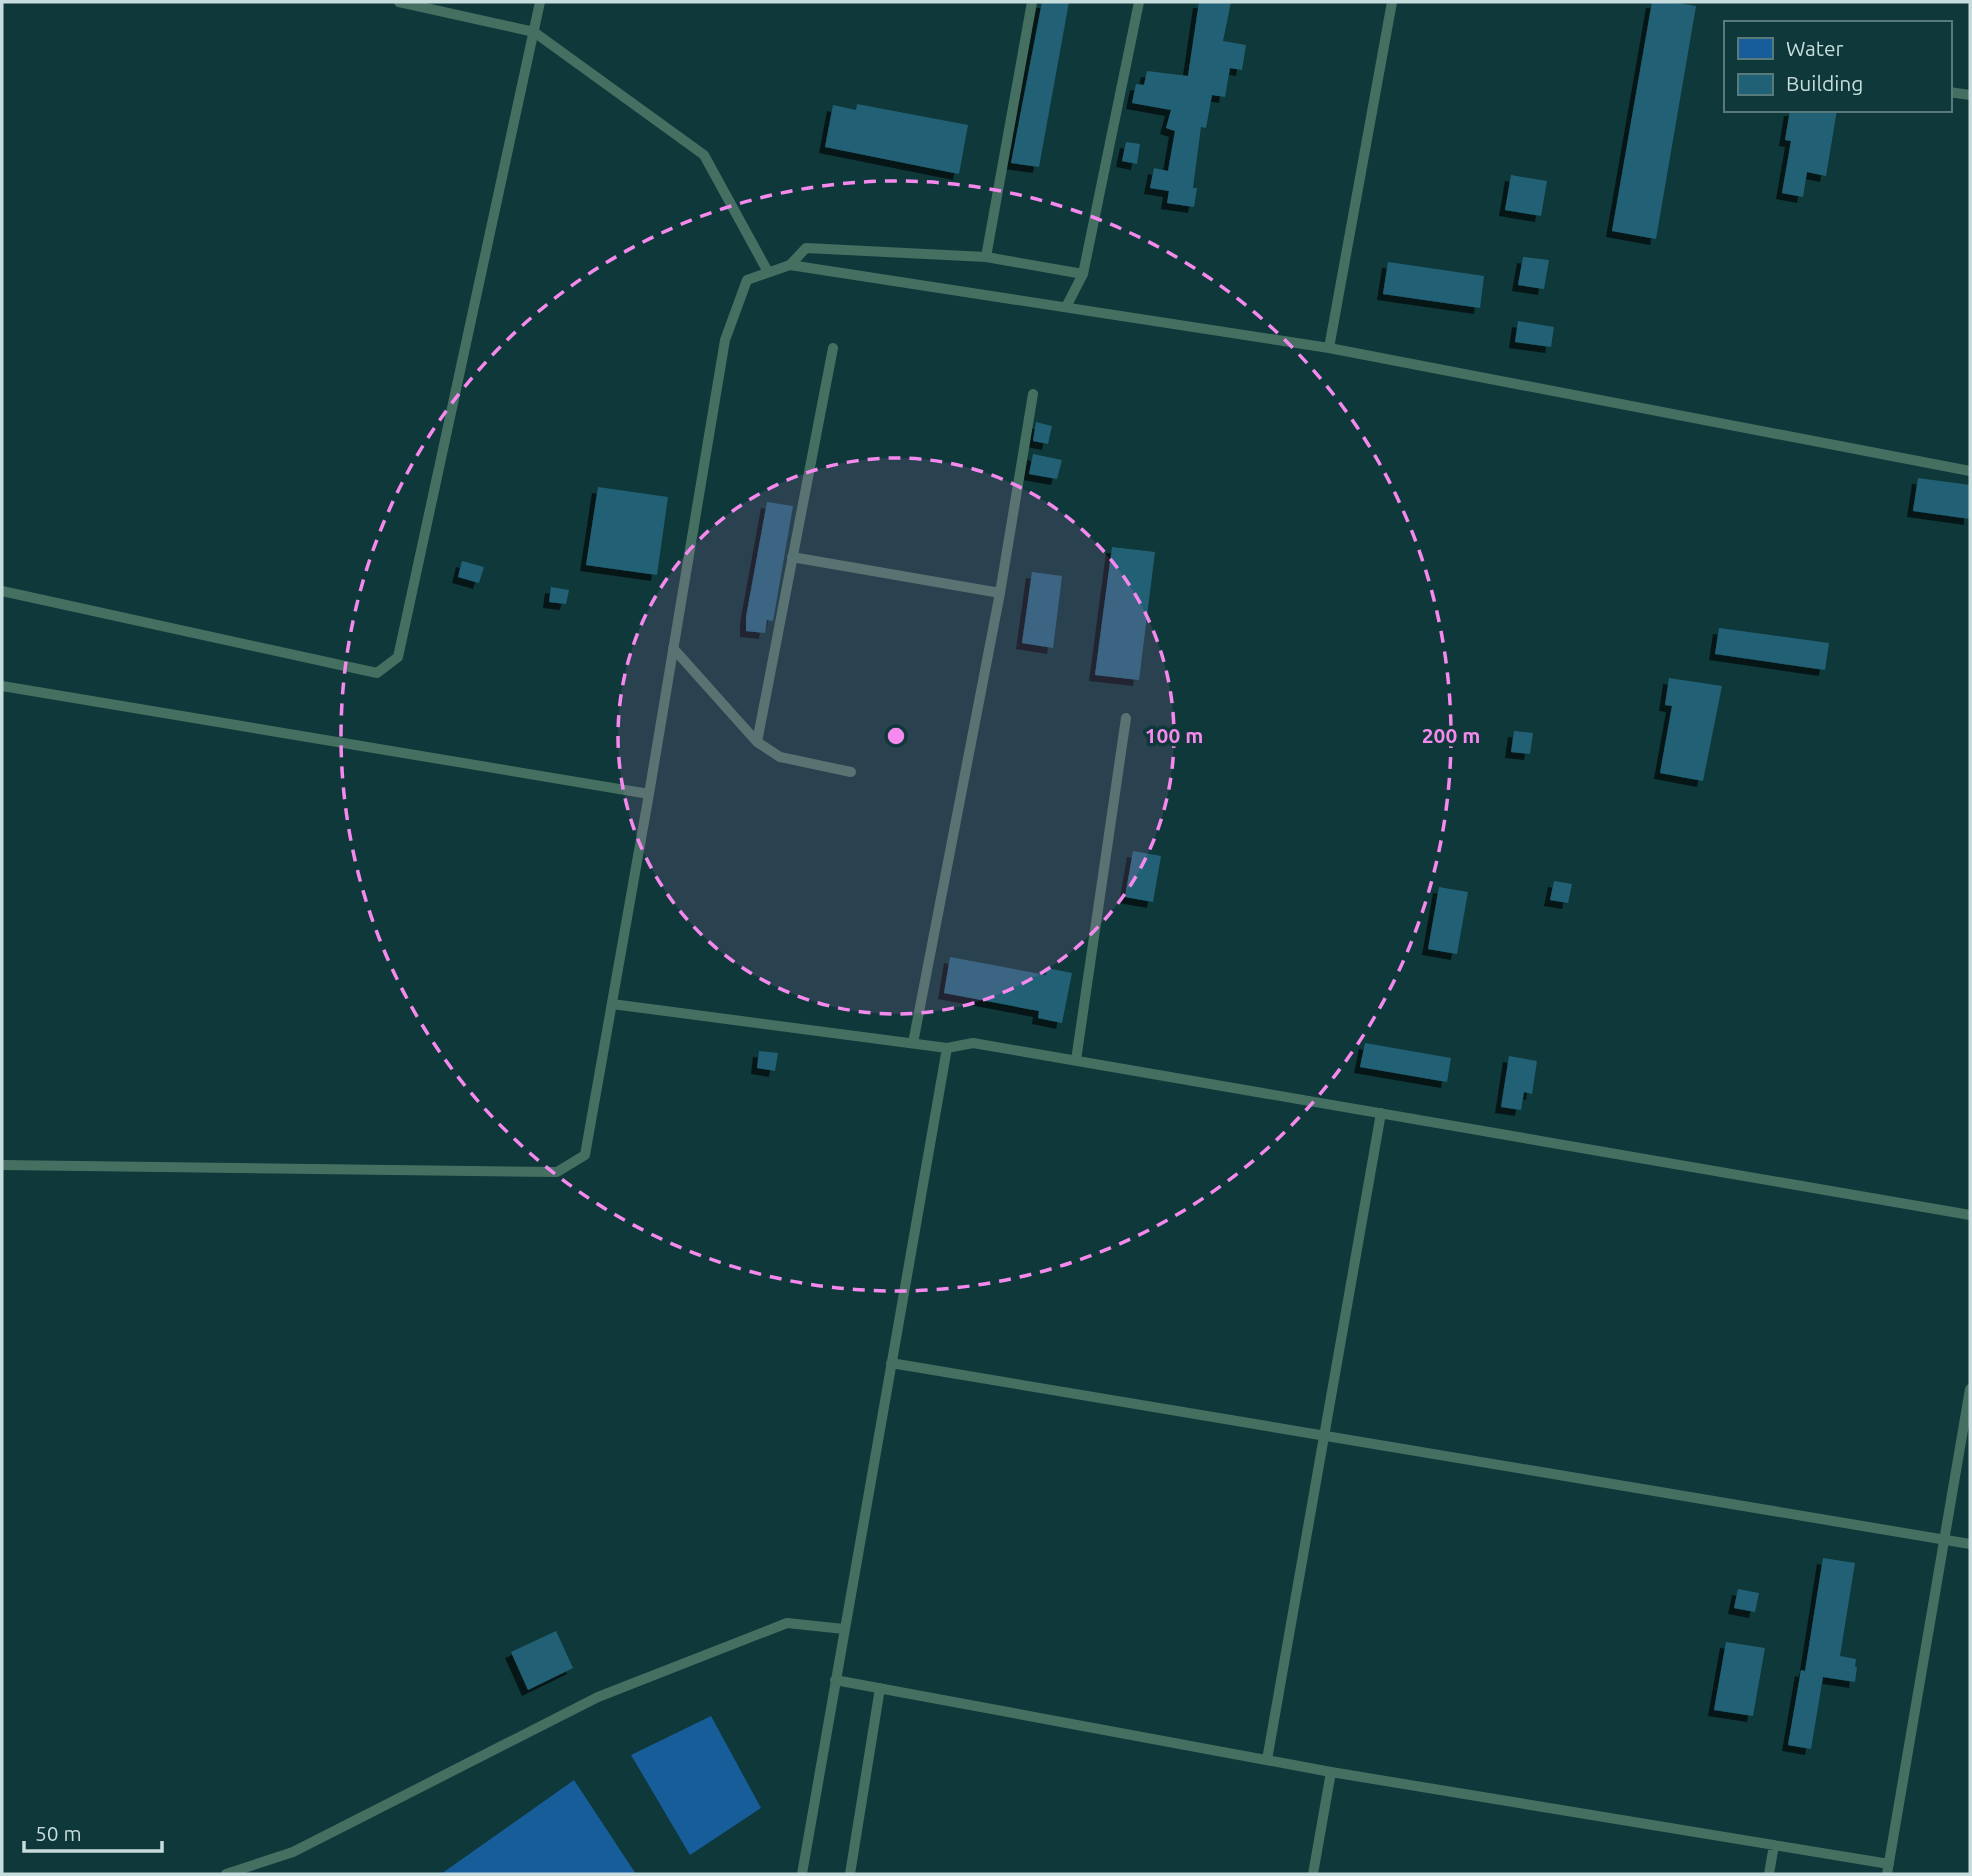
<svg xmlns="http://www.w3.org/2000/svg" width="1972" height="1876" viewBox="0 0 1972 1876" font-family="Ubuntu,sans-serif">
	<defs>
		<filter id="shadow"><feDropShadow dx="-6" dy="6" stdDeviation="0" flood-color="#0009"/></filter>
	</defs>
	<rect width="100%" height="100%" fill="#0e3839"/>
	<path fill="#175d9a" d="M711 1716 761 1808 690 1855 631 1755Z
		M574 1780 636 1874H441Z"/>
	<path fill="#216175" filter="url(#shadow)" d="M1042 2H1069L1039 167 1011 163Z
		M1199 2H1231L1223 41 1246 45 1242 70 1230 68 1225 97 1212 95 1206 128 1201 127 1193 188H1197L1194 207 1167 203 1169 191 1150 188 1154 168 1168 171 1175 131 1166 128 1171 110 1132 103 1136 84 1144 85 1147 71 1188 76Z
		M1652 2H1671L1696 6 1656 239 1612 231Z
		M857 104 968 125 959 174 825 147 833 105 856 110Z
		M1790 110H1837L1826 176 1807 172 1803 197 1782 193 1791 141 1785 140Z
		M1126 142 1140 144 1137 164 1122 161Z
		M1511 175 1547 181 1541 216 1505 210Z
		M1523 257 1549 260 1544 289 1518 285Z
		M1388 262 1484 276 1480 308 1383 294Z
		M1518 321 1554 327 1551 347 1515 342Z
		M1036 422 1052 426 1048 444 1033 441Z
		M1033 454 1062 460 1057 479 1029 474Z
		M1918 478 1970 485V519L1913 511Z
		M598 487 668 497 657 575 586 565Z
		M767 502 793 506 773 621 767 620 765 633 746 631V617Z
		M1112 547 1155 552 1139 680 1095 675Z
		M462 561 484 567 479 583 458 577Z
		M1032 572 1062 576 1053 648 1022 643Z
		M551 587 569 590 566 604 549 602Z
		M1719 628 1829 643 1825 670 1715 654Z
		M1669 678 1722 686 1703 781 1660 773 1672 706 1665 705Z
		M1514 731 1533 733 1530 754 1511 752Z
		M1133 851 1161 856 1153 902 1125 897Z
		M1554 881 1572 884 1568 903 1550 900Z
		M1439 887 1468 892 1457 954 1428 949Z
		M950 957 1046 975 1047 968 1072 973 1062 1023 1038 1018 1039 1011 944 993Z
		M1365 1043 1451 1058 1447 1082 1360 1067Z
		M759 1051 778 1053 775 1071 757 1068Z
		M1509 1056 1537 1061 1532 1094 1524 1092 1521 1110 1501 1107Z
		M1823 1558 1855 1563 1840 1656 1856 1659 1855 1667H1857L1855 1682 1823 1677 1811 1749 1788 1745 1801 1670 1805 1671Z
		M1738 1589 1759 1593 1755 1612 1734 1608Z
		M556 1631 573 1668 528 1690 511 1652Z
		M1726 1642 1765 1648 1753 1716 1714 1710Z"/>
	<g fill="none" stroke-linecap="round" stroke-linejoin="round">
		<path stroke="#446f61" stroke-width="10" d="M399 2 534 32 704 155 768 272
			M1949 92 1970 95
			M986 257 1083 274
			M790 265 806 248 986 257 1032 2
			M1066 307 1083 274 1139 2
			M1329 348 1392 2
			M792 557 1000 593
			M2 591 377 673 398 657 540 2
			M673 648 757 742 780 757 851 772
			M2 686 649 794
			M757 742 833 348
			M612 1004 947 1048 802 1874
			M913 1043 1000 593 1033 394
			M947 1048 973 1043 1970 1215
			M1076 1060 1126 718
			M2 1165 557 1172 585 1155 649 794 725 340 747 280 790 265 1329 348 1970 471
			M891 1363 1970 1544
			M835 1680 1331 1772 1889 1864
			M1267 1760 1381 1113
			M226 1874 293 1852 598 1697 787 1623 844 1629
			M850 1874 880 1688
			M1313 1874 1331 1772
			M1769 1874 1774 1845
			M1887 1874 1970 1389"/>
	</g>
	<circle cx="896" cy="736" r="278" fill="#f589ee" fill-opacity=".12"/>
	<g fill="none" stroke="#f589ee" stroke-width="3.5" stroke-dasharray="12 9">
		<circle cx="896" cy="736" r="278"/>
		<circle cx="896" cy="736" r="555"/>
	</g>
	<circle cx="896" cy="736" r="10" fill="#f589ee" stroke="#0e3839" stroke-width="3.5"/>
	<g font-size="21" text-anchor="middle" font-weight="bold" fill="#f589ee" stroke="#0e3839" stroke-width="7" stroke-linejoin="round" paint-order="stroke">
		<text x="1174" y="743">100 m</text>
		<text x="1451" y="743">200 m</text>
	</g>
	<rect width="1972" height="1876" fill="none" stroke="#c7dcdc" stroke-width="7"/>
	<rect x="1724" y="21" width="228" height="91" fill="#0e3839" stroke="#587a7a" stroke-width="2"/>
	<rect x="1738" y="38" width="35" height="21" fill="#175d9a" stroke="#587a7a" stroke-width="2"/>
	<text x="1786" y="56" font-size="21" fill="#c7dcdc">Water</text>
	<rect x="1738" y="74" width="35" height="21" fill="#216175" stroke="#587a7a" stroke-width="2"/>
	<text x="1786" y="91" font-size="21" fill="#c7dcdc">Building</text>
	<path d="M24 1841v10h138v-10" fill="none" stroke="#c7dcdc" stroke-width="3.5"/>
	<text x="35" y="1841" font-size="21" fill="#c7dcdc" stroke="#0e3839" stroke-width="5" paint-order="stroke">50 m</text>
</svg>
